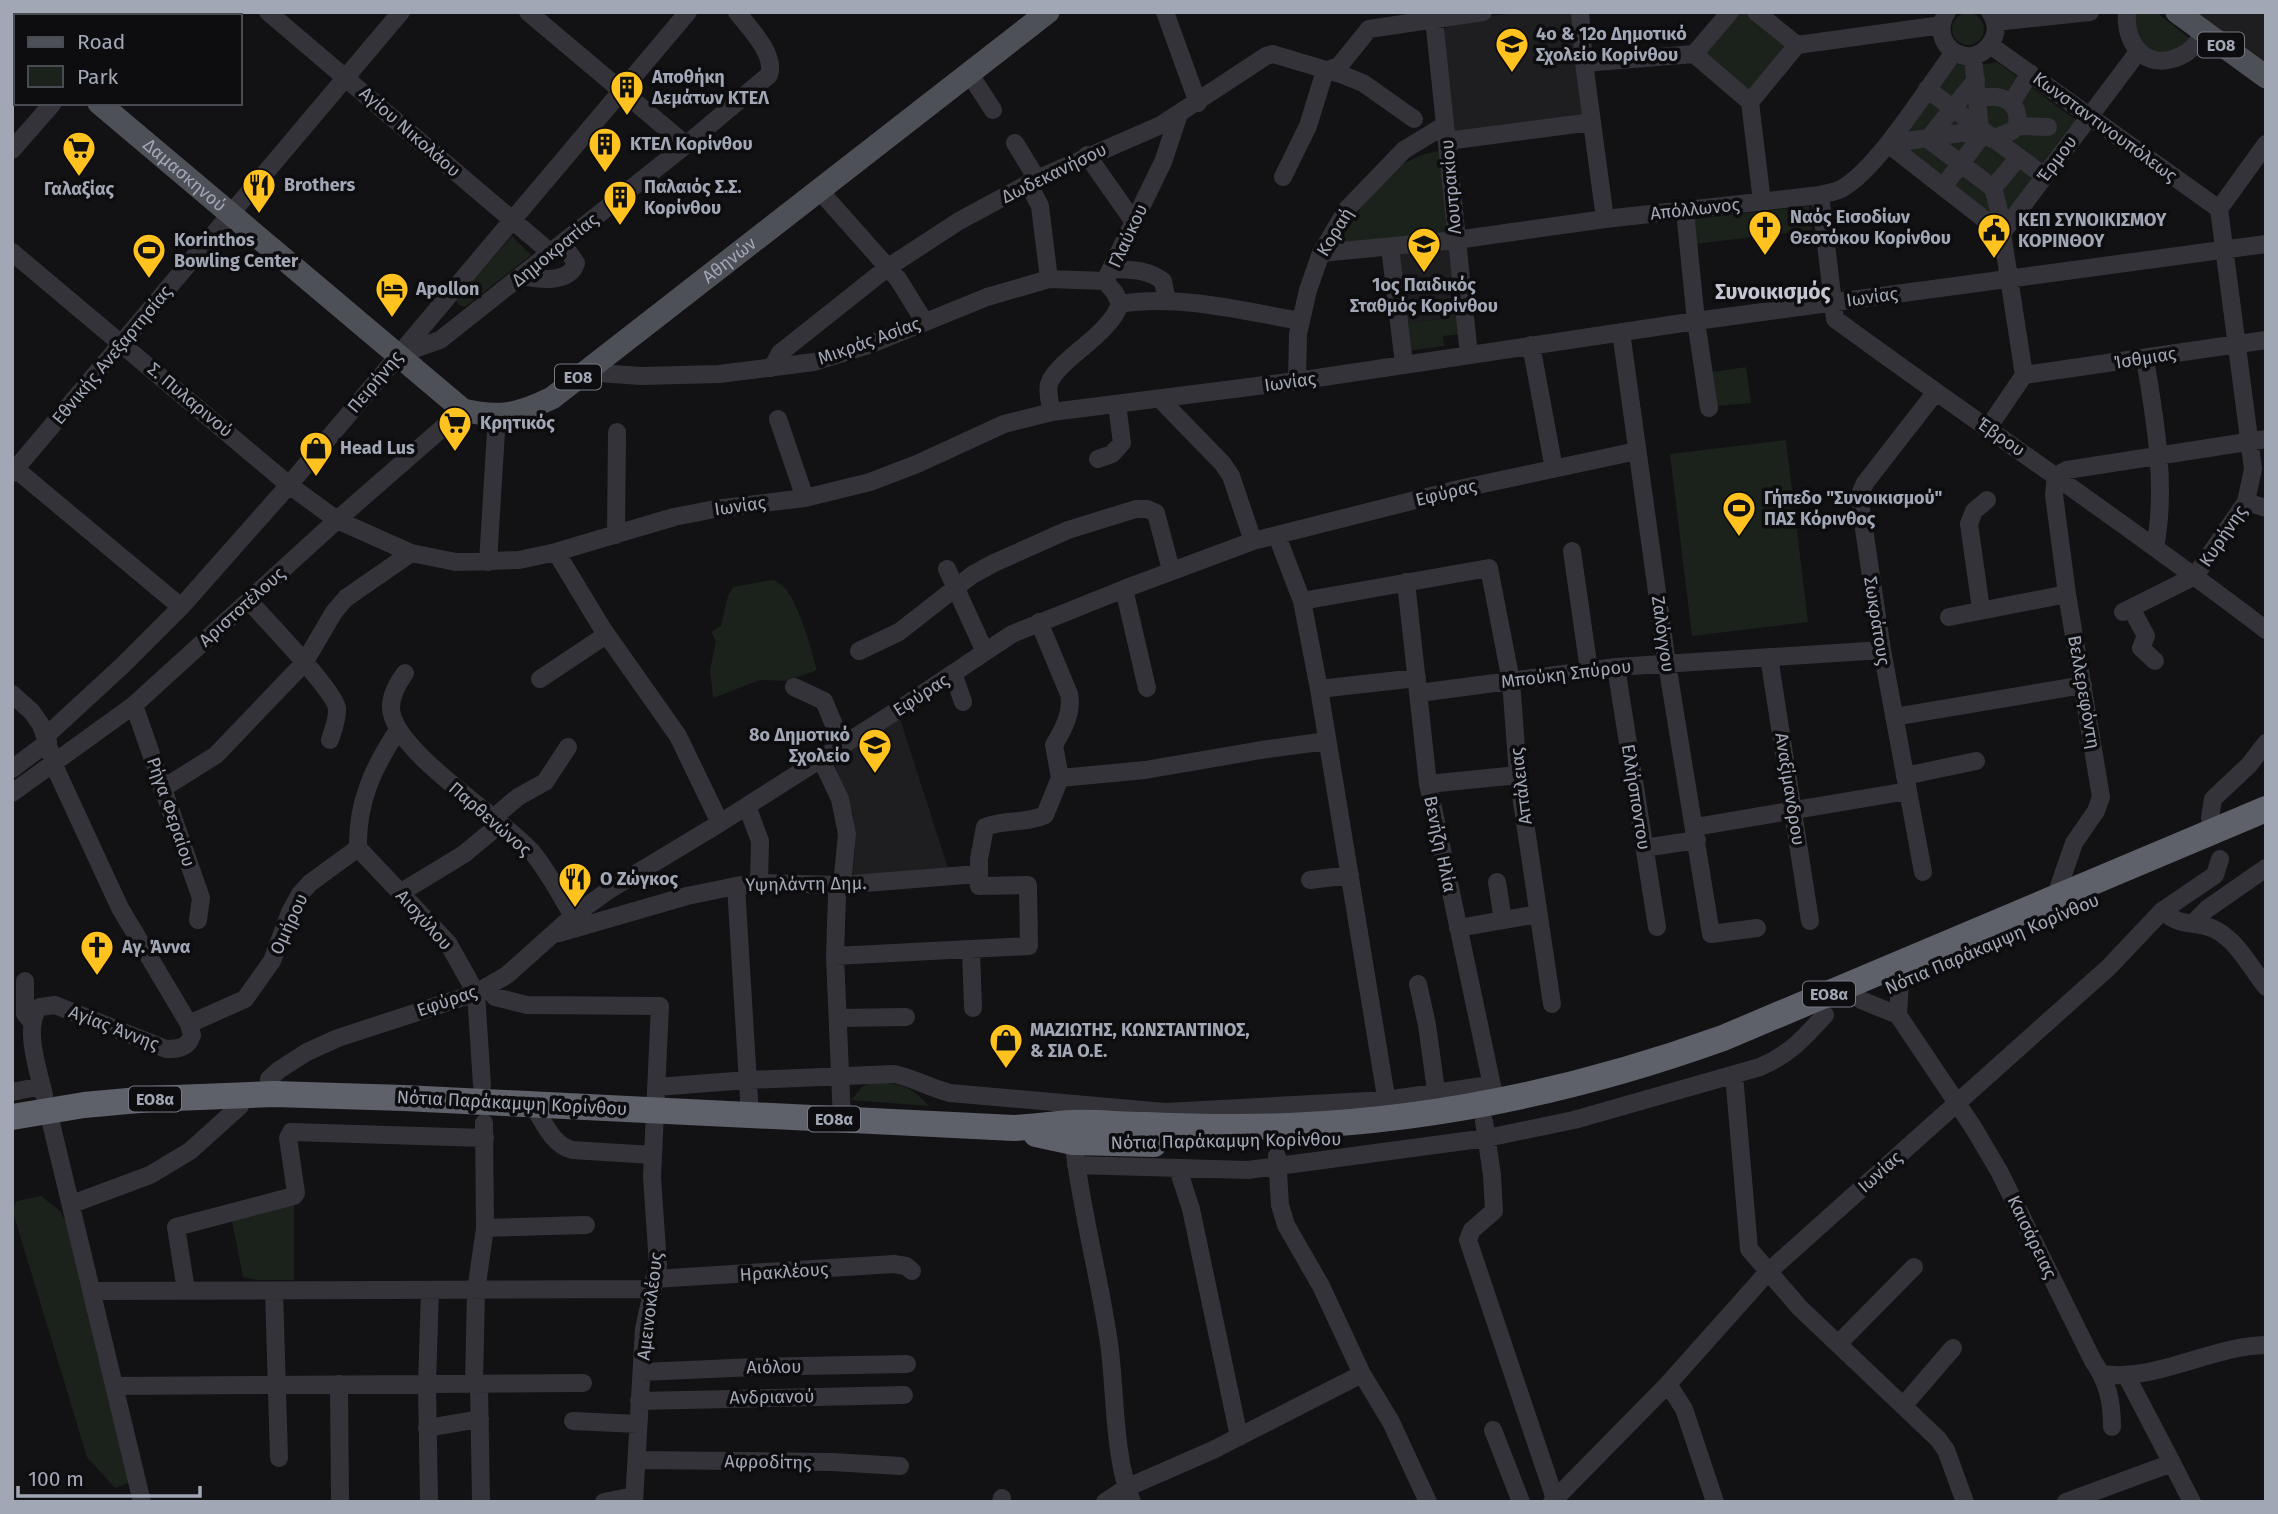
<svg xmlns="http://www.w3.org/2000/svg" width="2278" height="1514" viewBox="0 0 2278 1514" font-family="'Fira Sans',sans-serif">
	<rect width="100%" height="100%" fill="#121214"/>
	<path fill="#1e1e21" d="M1528 12H1572L1584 114 1453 133 1441 34 1451 20Z
		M2182 12H2266V72Z
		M1451 247 1458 317 1403 323 1395 254Z
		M900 719 949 871 855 877 853 873 856 835 853 814 832 756Z"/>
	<path fill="#1a221b" d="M1739 12H1745L1785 46 1750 91 1705 53Z
		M2132 12H2156L2193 41C2168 58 2159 57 2135 38Z
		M1952 29a16 16 0 1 1 32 0a16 16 0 1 1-32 0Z
		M1997 62 2077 121 2001 222 1897 141 1954 64 1976 66Z
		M1439 151 1444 159 1450 233 1335 249C1359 210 1389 157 1439 151Z
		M1809 206 1812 230 1695 244 1693 219Z
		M512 236 531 255 465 307 459 305 456 300Z
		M1458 317 1460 334 1443 336 1444 346 1407 351 1403 323Z
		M1746 367 1751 403 1717 406 1713 372Z
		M1786 440 1808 622 1692 636 1670 454Z
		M771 580C796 582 810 648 817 670L787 681 760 680 713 698 710 670 716 641 711 632 721 626 728 596 733 587Z
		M875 1082C901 1084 911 1086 929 1106L851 1100 863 1086Z
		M41 1196 60 1211 70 1229 132 1482 115 1488 87 1457 12 1209 17 1201Z
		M294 1200V1280H256L243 1277 231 1216Z"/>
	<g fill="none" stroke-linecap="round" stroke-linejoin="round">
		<path stroke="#333339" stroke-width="18" d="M268 12 551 253
			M528 12 686 145
			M1165 12 1198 103
			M1580 12 1584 63 1605 219
			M1730 12 1694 54 1750 102
			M1947 12C1926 45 1971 74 1991 43 1998 32 1997 23 1990 12
			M2127 12C2124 49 2151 74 2186 53 2194 48 2199 40 2205 33
			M122 16 124 12
			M1434 19 1469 355
			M1995 22 2090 12
			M1797 45 1942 25
			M1990 45 2219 209
			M1584 63 1694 54
			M969 73 993 110
			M1976 80 1928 139 1993 188 2019 157
			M1927 89 2044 176
			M1978 99C2000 93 2021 100 2017 126L2012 131 1992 139
			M1750 102 1797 45 1756 12
			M1750 102 1762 202
			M2012 102 2030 73
			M2017 126 2048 127
			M1447 141 1592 122
			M1015 143 1037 179
			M1888 144 1980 130 1973 56
			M1888 144 2002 233
			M12 150 53 103
			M1087 155 1134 222
			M1283 177 1308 126 1325 71 1339 66 1369 29 1483 12
			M1028 183 1040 206 1049 279
			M1943 187 1984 133
			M1993 188 2004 230
			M820 191 898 279 924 321
			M1820 195 1835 319C1978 424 2125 522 2266 630
			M1685 211 1696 321 1709 408
			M2002 233 2138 52
			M1390 247 1404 364
			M12 252 289 485 337 520 411 553 456 562 519 560 556 552 674 517 715 509 805 498 870 482 917 464 1004 424 1052 412 1297 381 1696 321 2266 244
			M1321 253 1456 240 1605 219 1820 195C1827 193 1835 192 1841 189 1877 170 1928 87 1954 52
			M1112 269C1131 270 1147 269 1163 281L1167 301
			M524 276C541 280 570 283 576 263L563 244
			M1105 281 1163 162 1179 114
			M1120 304C1179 294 1243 311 1301 321
			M1621 332 1667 664 1711 934 1757 928
			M1531 345 1554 469
			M397 355 440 340 686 145 769 75C776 54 749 28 737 12
			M2145 359C2155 419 2167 486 2155 547
			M772 368 780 353 887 268 959 221 1037 179 1161 125 1266 56 1273 54 1343 75 1363 83 1414 119
			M584 372 641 376 719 374 814 362 869 345 987 297 1049 279 1105 281
			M2024 375 2266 340
			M1297 381 1298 334 1308 290 1321 253 1347 209 1404 150 1445 125
			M1160 399 1223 464 1231 476 1253 541
			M1052 412C1050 404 1047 393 1049 384 1056 361 1110 335 1120 304L1115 293 1105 281
			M778 419 805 498
			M1988 428 2024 375 2002 233
			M1098 459 1112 454 1122 443 1117 404
			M12 466 181 607
			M12 473 401 12
			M2246 502 2266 508
			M616 535 617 432
			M1277 536 1302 601 1319 689 1388 1109
			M1572 551 1589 670
			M556 552 602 628 678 736 720 823
			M488 562 497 415
			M947 569 985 652
			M1406 582 1428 784 1494 1095
			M1124 589 1147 688
			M249 601C266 620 333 689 337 708 338 718 333 730 330 740
			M1302 601 1489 568 1511 681 1518 775 1552 1004
			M2131 608 2146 636 2141 648 2155 661
			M1981 609 1969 524 1974 511 1987 500
			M2123 612 2195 576 2246 502 2253 469 2219 209 2266 144
			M1949 617 2067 594
			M859 651 899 632 972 575 994 563 1068 530 1136 509H1147L1156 513 1171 570
			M1769 657 1810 921
			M1616 667 1657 927
			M405 673C398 683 391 694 391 707 390 750 505 820 532 852 548 871 560 895 573 916
			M953 673 963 702
			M540 679 606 635
			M794 687 824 701 842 744
			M1319 689 1417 678
			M1419 693 1616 667 1882 650
			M12 694 32 712 41 725 58 774 120 908 189 1024 192 1035C188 1048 179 1049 166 1049L55 1005 40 1007C22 1024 39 1073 44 1095
			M134 705 201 898 198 920
			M1894 717 2083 685
			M46 736 123 665 181 607 289 485 688 12
			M821 759 840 799 847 834 843 875 837 896 835 956 842 1120
			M12 769 48 742
			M1905 776 1976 761
			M1060 778 1145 770 1261 750 1327 741
			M1428 784 1518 775
			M162 789 216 755 304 663 334 612 346 598 411 553
			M12 793 134 705 337 520 463 410
			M747 806 760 841 759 883
			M2210 818 2213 799 2249 765 2266 743
			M492 819 518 797 545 782 568 747
			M1695 827 1908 791
			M358 848 448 943 476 993 482 1085
			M1644 848 1697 840
			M1923 872 1882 650 1860 502 1861 492 1865 483 1935 393
			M1310 880 1350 875
			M1497 882 1503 920
			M736 886 750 1115
			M400 893 464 854 499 825
			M2055 898 2074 843 2096 811 2101 797 2067 594 2054 495 2056 476 2067 470 2266 439
			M2162 911C2182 928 2193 920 2214 929 2237 940 2251 968 2266 987
			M2192 924 2207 909 2266 868
			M1458 928 1538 914
			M559 933 687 896 736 886 759 883 840 885 978 874
			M971 949 973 1008
			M835 956 1029 946 1028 885 979 886V859L985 827C1004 819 1026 824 1045 815L1060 778 1054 745C1063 730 1073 712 1069 694L1039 622
			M25 981V1014L33 1023
			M1418 984 1427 1025 1438 1105
			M487 987 495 997 527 1005 660 1006 652 1177 658 1265 644 1329 634 1502
			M1861 1000 1898 1015 1973 1127 1999 1171 2093 1361C2108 1382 2112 1402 2112 1427
			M1898 1015 1900 982
			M838 1018 906 1017
			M189 1024 245 999 272 961 290 912 300 894 310 883 358 848C357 802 373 768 398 730
			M1734 1075 1749 1249 1800 1308 1938 1439 1946 1450 1965 1502
			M269 1079 279 1070 307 1052 338 1038 476 993 507 975 573 916 609 890 720 823 901 708 1012 634 1124 589 1253 541 1459 489 1637 451
			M656 1087 748 1080 894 1074C914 1078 930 1088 950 1093L1165 1112 1386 1100 1490 1085
			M12 1092 42 1086
			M533 1105C544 1123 552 1144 572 1150L653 1155
			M1484 1121 1492 1175 1494 1211 1472 1230 1468 1240 1555 1499
			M51 1123 142 1502
			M1075 1154C1083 1218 1100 1280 1109 1343 1116 1393 1113 1456 1132 1502
			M1277 1156 1280 1205 1286 1225 1321 1286 1362 1374 1391 1422 1428 1502
			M1076 1165 1248 1170 1487 1138 1574 1120 1760 1067C1790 1054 1803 1039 1825 1015
			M1178 1169 1191 1209 1239 1437
			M72 1204 150 1175 190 1151 240 1106
			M485 1228 586 1225
			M654 1279 894 1264 906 1266 912 1271
			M186 1290 176 1227 294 1196 296 1193 288 1138 291 1132 485 1138
			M91 1291 652 1289
			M274 1291 279 1458
			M1838 1344 1914 1267
			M642 1372 755 1367 907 1364
			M2102 1374C2156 1382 2211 1346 2266 1345
			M2126 1375 2172 1463
			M339 1384 340 1502
			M474 1384 476 1291 485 1228 484 1123
			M479 1384 481 1502
			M1668 1384 1684 1409 1715 1502
			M114 1386 583 1383
			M639 1401 904 1395
			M1903 1406 1953 1348
			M573 1421 638 1424
			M427 1428 480 1419
			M1493 1430 1521 1502
			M637 1460 832 1462 900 1466
			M429 1502 427 1384 430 1290
			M604 1502 634 1496
			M1001 1502 1002 1498
			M1105 1502 1126 1488 1213 1450 1362 1374
			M1552 1502 1668 1384 1767 1273 2109 967 2162 911 2215 875 2220 859
			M2066 1502 2172 1463 2192 1502"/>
		<g stroke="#4e5058" stroke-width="23">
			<path d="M2177 12 2266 77"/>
			<path d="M12 30 16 33"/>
			<path id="s1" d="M99 103 463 410C500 419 519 414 552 398L1048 12"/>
		</g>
		<path stroke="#5e616a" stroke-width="26" d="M12 1117 84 1105 150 1099 274 1094 404 1098 1014 1128C1033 1127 1052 1124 1072 1123 1096 1122 1121 1125 1146 1125 1194 1127 1241 1128 1289 1126 1437 1120 1584 1088 1723 1038L2266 809
			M1036 1134 1073 1142 1154 1144"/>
	</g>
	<defs>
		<symbol id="school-pin" viewBox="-11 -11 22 30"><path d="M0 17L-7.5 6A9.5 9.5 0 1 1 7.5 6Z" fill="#ffc21f" stroke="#0d0d0f"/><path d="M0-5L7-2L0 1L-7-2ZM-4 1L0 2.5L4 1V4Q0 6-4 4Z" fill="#111"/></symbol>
		<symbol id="building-pin" viewBox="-11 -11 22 30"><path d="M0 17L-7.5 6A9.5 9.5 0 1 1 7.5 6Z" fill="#ffc21f" stroke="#0d0d0f"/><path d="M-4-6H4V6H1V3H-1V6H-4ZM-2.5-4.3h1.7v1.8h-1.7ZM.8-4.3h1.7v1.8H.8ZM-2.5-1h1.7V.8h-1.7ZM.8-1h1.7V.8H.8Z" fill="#111"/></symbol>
		<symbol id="supermarket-pin" viewBox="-11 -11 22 30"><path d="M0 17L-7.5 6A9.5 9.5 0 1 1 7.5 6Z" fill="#ffc21f" stroke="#0d0d0f"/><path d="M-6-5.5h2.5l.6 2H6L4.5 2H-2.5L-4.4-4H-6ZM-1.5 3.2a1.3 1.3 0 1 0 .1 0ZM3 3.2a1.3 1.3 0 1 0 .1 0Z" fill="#111"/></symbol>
		<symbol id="restaurant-pin" viewBox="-11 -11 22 30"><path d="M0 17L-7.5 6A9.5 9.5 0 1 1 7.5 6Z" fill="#ffc21f" stroke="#0d0d0f"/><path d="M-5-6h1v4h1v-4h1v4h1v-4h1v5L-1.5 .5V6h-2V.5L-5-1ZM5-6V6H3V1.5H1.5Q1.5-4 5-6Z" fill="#111"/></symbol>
		<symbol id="church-pin" viewBox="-11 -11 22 30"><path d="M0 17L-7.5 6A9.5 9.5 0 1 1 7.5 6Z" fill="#ffc21f" stroke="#0d0d0f"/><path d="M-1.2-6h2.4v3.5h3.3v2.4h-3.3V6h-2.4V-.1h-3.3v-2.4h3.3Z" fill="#111"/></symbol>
		<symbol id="civic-pin" viewBox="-11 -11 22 30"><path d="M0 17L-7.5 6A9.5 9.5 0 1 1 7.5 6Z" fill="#ffc21f" stroke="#0d0d0f"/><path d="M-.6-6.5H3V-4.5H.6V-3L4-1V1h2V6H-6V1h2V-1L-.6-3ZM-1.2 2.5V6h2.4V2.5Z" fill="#111"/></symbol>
		<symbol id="stadium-pin" viewBox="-11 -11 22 30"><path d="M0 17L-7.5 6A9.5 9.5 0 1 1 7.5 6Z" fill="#ffc21f" stroke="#0d0d0f"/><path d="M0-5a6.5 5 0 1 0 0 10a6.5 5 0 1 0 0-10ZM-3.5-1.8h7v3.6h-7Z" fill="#111"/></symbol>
		<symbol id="hotel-pin" viewBox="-11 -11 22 30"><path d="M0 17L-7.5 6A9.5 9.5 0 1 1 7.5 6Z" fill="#ffc21f" stroke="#0d0d0f"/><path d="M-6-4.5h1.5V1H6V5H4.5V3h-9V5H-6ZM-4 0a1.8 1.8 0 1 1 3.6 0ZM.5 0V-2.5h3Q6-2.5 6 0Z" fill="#111"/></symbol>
		<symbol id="shop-pin" viewBox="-11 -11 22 30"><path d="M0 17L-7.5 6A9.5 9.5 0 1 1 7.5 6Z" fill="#ffc21f" stroke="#0d0d0f"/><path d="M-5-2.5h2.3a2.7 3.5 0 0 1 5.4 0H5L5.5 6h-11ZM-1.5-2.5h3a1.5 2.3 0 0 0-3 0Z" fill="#111"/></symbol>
	</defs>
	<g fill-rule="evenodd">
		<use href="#school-pin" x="1493" y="25" width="38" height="52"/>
		<use href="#building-pin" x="608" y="68" width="38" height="52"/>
		<use href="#building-pin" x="586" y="125" width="38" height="52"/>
		<use href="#supermarket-pin" x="60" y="129" width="38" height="52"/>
		<use href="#restaurant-pin" x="240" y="166" width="38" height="52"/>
		<use href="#building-pin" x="601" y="178" width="38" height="52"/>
		<use href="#church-pin" x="1746" y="208" width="38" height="52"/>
		<use href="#civic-pin" x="1975" y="211" width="38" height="52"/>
		<use href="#school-pin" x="1405" y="225" width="38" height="52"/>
		<use href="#stadium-pin" x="130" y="231" width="38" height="52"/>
		<use href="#hotel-pin" x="373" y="270" width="38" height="52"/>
		<use href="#supermarket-pin" x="436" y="404" width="38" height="52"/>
		<use href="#shop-pin" x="297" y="429" width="38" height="52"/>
		<use href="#stadium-pin" x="1720" y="489" width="38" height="52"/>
		<use href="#school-pin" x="856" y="726" width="38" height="52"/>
		<use href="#restaurant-pin" x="556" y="860" width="38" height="52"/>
		<use href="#church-pin" x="78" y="928" width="38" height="52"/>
		<use href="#shop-pin" x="987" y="1021" width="38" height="52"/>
	</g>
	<g text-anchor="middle" stroke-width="7" stroke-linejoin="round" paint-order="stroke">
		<g fill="#0d0d0f" stroke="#757984" stroke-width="2">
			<rect x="2198" y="32.5" width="46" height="25" rx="5"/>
			<rect x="555" y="364.5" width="46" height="25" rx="5"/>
			<rect x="1803" y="981.5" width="52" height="25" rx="5"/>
			<rect x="129" y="1086.5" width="52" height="25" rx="5"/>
			<rect x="808" y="1106.5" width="52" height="25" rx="5"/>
		</g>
		<g font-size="16" font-weight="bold" fill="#a2a7b6">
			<text x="2221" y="51">ΕΟ8</text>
			<text x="578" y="383">ΕΟ8</text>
			<text x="1829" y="1000">ΕΟ8α</text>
			<text x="155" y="1105">ΕΟ8α</text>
			<text x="834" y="1125">ΕΟ8α</text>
		</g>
		<g font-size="18" font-weight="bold" fill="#a2a7b6" stroke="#0d0d0f" text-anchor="start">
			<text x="1536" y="40">4ο &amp; 12ο Δημοτικό<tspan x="1536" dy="21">Σχολείο Κορίνθου</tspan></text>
			<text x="652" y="83">Αποθήκη<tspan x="652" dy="21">Δεμάτων ΚΤΕΛ</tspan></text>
			<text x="630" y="150">ΚΤΕΛ Κορίνθου</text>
			<text x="284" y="191">Brothers</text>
			<text x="644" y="193">Παλαιός Σ.Σ.<tspan x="644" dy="21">Κορίνθου</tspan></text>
			<text x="79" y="195" text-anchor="middle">Γαλαξίας</text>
			<text x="1790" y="223">Ναός Εισοδίων<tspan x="1790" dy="21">Θεοτόκου Κορίνθου</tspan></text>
			<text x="2018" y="226">ΚΕΠ ΣΥΝΟΙΚΙΣΜΟΥ<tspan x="2018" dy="21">ΚΟΡΙΝΘΟΥ</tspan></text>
			<text x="174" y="246">Korinthos<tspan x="174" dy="21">Bowling Center</tspan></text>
			<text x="1424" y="291" text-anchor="middle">1ος Παιδικός<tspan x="1424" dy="21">Σταθμός Κορίνθου</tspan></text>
			<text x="416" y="295">Apollon</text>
			<text x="480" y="429">Κρητικός</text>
			<text x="340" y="454">Head Lus</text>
			<text x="1764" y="504">Γήπεδο "Συνοικισμού"<tspan x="1764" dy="21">ΠΑΣ Κόρινθος</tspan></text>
			<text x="850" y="741" text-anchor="end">8ο Δημοτικό<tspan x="850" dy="21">Σχολείο</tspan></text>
			<text x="600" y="885">Ο Ζώγκος</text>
			<text x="122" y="953">Αγ. Άννα</text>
			<text x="1030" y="1036">ΜΑΖΙΩΤΗΣ, ΚΩΝΣΤΑΝΤΙΝΟΣ,<tspan x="1030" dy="21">&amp; ΣΙΑ Ο.Ε.</tspan></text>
		</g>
		<g font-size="18" fill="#a2a7b6" stroke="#0d0d0f">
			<text transform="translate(2105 127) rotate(36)" y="6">Κωνσταντινουπόλεως</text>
			<text transform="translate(410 132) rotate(41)" y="6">Αγίου Νικολάου</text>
			<text transform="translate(2057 159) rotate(-53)" y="6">Έρμου</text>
			<text transform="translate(1054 173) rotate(-26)" y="6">Δωδεκανήσου</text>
			<text dy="6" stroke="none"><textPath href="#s1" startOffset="112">Δαμασκηνού</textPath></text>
			<text transform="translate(1451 187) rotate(-95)" y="6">Λουτρακίου</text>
			<text transform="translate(1695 209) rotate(-6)" y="6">Απόλλωνος</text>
			<text transform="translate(1335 232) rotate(-59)" y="6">Κοραή</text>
			<text transform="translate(1128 236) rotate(-65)" y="6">Γλαύκου</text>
			<text transform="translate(555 250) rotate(-39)" y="6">Δημοκρατίας</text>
			<text dy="6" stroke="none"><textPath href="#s1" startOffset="793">Αθηνών</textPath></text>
			<text transform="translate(1872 297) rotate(-8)" y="6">Ιωνίας</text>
			<text transform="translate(869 341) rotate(-20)" y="6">Μικράς Ασίας</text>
			<text transform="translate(112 355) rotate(-50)" y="6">Εθνικής Ανεξαρτησίας</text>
			<text transform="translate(2145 358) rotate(-9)" y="6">Ίσθμιας</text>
			<text transform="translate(375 382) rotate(-50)" y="6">Πειρήνης</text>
			<text transform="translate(1290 382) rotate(-8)" y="6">Ιωνίας</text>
			<text transform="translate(190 400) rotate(40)" y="6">Σ. Πυλαρινού</text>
			<text transform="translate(2001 437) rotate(35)" y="6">Έβρου</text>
			<text transform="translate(1446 493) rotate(-14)" y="6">Εφύρας</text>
			<text transform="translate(740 506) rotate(-8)" y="6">Ιωνίας</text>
			<text transform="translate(2223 536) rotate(-56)" y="6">Κυρήνης</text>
			<text transform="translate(242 607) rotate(-42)" y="6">Αριστοτέλους</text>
			<text transform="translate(1877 621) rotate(81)" y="6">Σωκράτους</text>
			<text transform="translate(1663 634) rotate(82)" y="6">Ζαλόγγου</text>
			<text transform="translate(1566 674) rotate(-7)" y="6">Μπούκη Σπύρου</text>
			<text transform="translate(2084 692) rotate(80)" y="6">Βελλερεφόντη</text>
			<text transform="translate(921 695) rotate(-33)" y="6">Εφύρας</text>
			<text transform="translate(1521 786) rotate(-97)" y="6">Αττάλειας</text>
			<text transform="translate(1790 789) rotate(81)" y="6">Αναξίμανδρου</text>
			<text transform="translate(1636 797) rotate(81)" y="6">Ελλήσποντου</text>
			<text transform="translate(171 812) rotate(71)" y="6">Ρήγα Φεραίου</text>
			<text transform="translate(490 819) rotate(41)" y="6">Παρθενώνος</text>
			<text transform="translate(1440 844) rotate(78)" y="6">Βενήζη Ηλία</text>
			<text transform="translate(806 884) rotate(-1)" y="6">Υψηλάντη Δημ.</text>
			<text transform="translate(424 920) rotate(48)" y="6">Αισχύλου</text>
			<text transform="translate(289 924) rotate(-65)" y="6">Ομήρου</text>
			<text transform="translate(1992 944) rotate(-23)" y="6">Νότια Παράκαμψη Κορίνθου</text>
			<text transform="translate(447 1001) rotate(-19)" y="6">Εφύρας</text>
			<text transform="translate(114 1028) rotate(21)" y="6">Αγίας Άννης</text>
			<text transform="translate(512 1103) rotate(3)" y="6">Νότια Παράκαμψη Κορίνθου</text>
			<text transform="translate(1226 1141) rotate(-1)" y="6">Νότια Παράκαμψη Κορίνθου</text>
			<text transform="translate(1880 1172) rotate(-42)" y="6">Ιωνίας</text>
			<text transform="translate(2032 1237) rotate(64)" y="6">Καισάρειας</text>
			<text transform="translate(784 1272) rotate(-4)" y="6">Ηρακλέους</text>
			<text transform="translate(650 1306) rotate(-83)" y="6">Αμεινοκλέους</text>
			<text transform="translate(774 1367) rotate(-1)" y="6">Αιόλου</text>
			<text transform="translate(772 1397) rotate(-1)" y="6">Ανδριανού</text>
			<text transform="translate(768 1462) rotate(1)" y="6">Αφροδίτης</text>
		</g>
		<g font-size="21" font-weight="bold" fill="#c4c6d1" stroke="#0d0d0f">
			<text x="1773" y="299">Συνοικισμός</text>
		</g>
	</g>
	<rect width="2278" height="1514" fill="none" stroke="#a2a7b6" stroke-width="28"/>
	<rect x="14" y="14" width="228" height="91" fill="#0d0d0f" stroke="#494b52" stroke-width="2"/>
	<rect x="28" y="37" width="35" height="10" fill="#4e5058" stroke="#494b52" stroke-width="2"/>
	<text x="77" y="49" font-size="21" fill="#a2a7b6">Road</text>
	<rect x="28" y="66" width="35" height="21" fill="#1a221b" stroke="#494b52" stroke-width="2"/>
	<text x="77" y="84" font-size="21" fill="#a2a7b6">Park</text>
	<path d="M18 1486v10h182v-10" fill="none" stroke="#a2a7b6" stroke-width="3.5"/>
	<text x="28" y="1486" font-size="21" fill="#a2a7b6" stroke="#0d0d0f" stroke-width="5" paint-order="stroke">100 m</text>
</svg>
